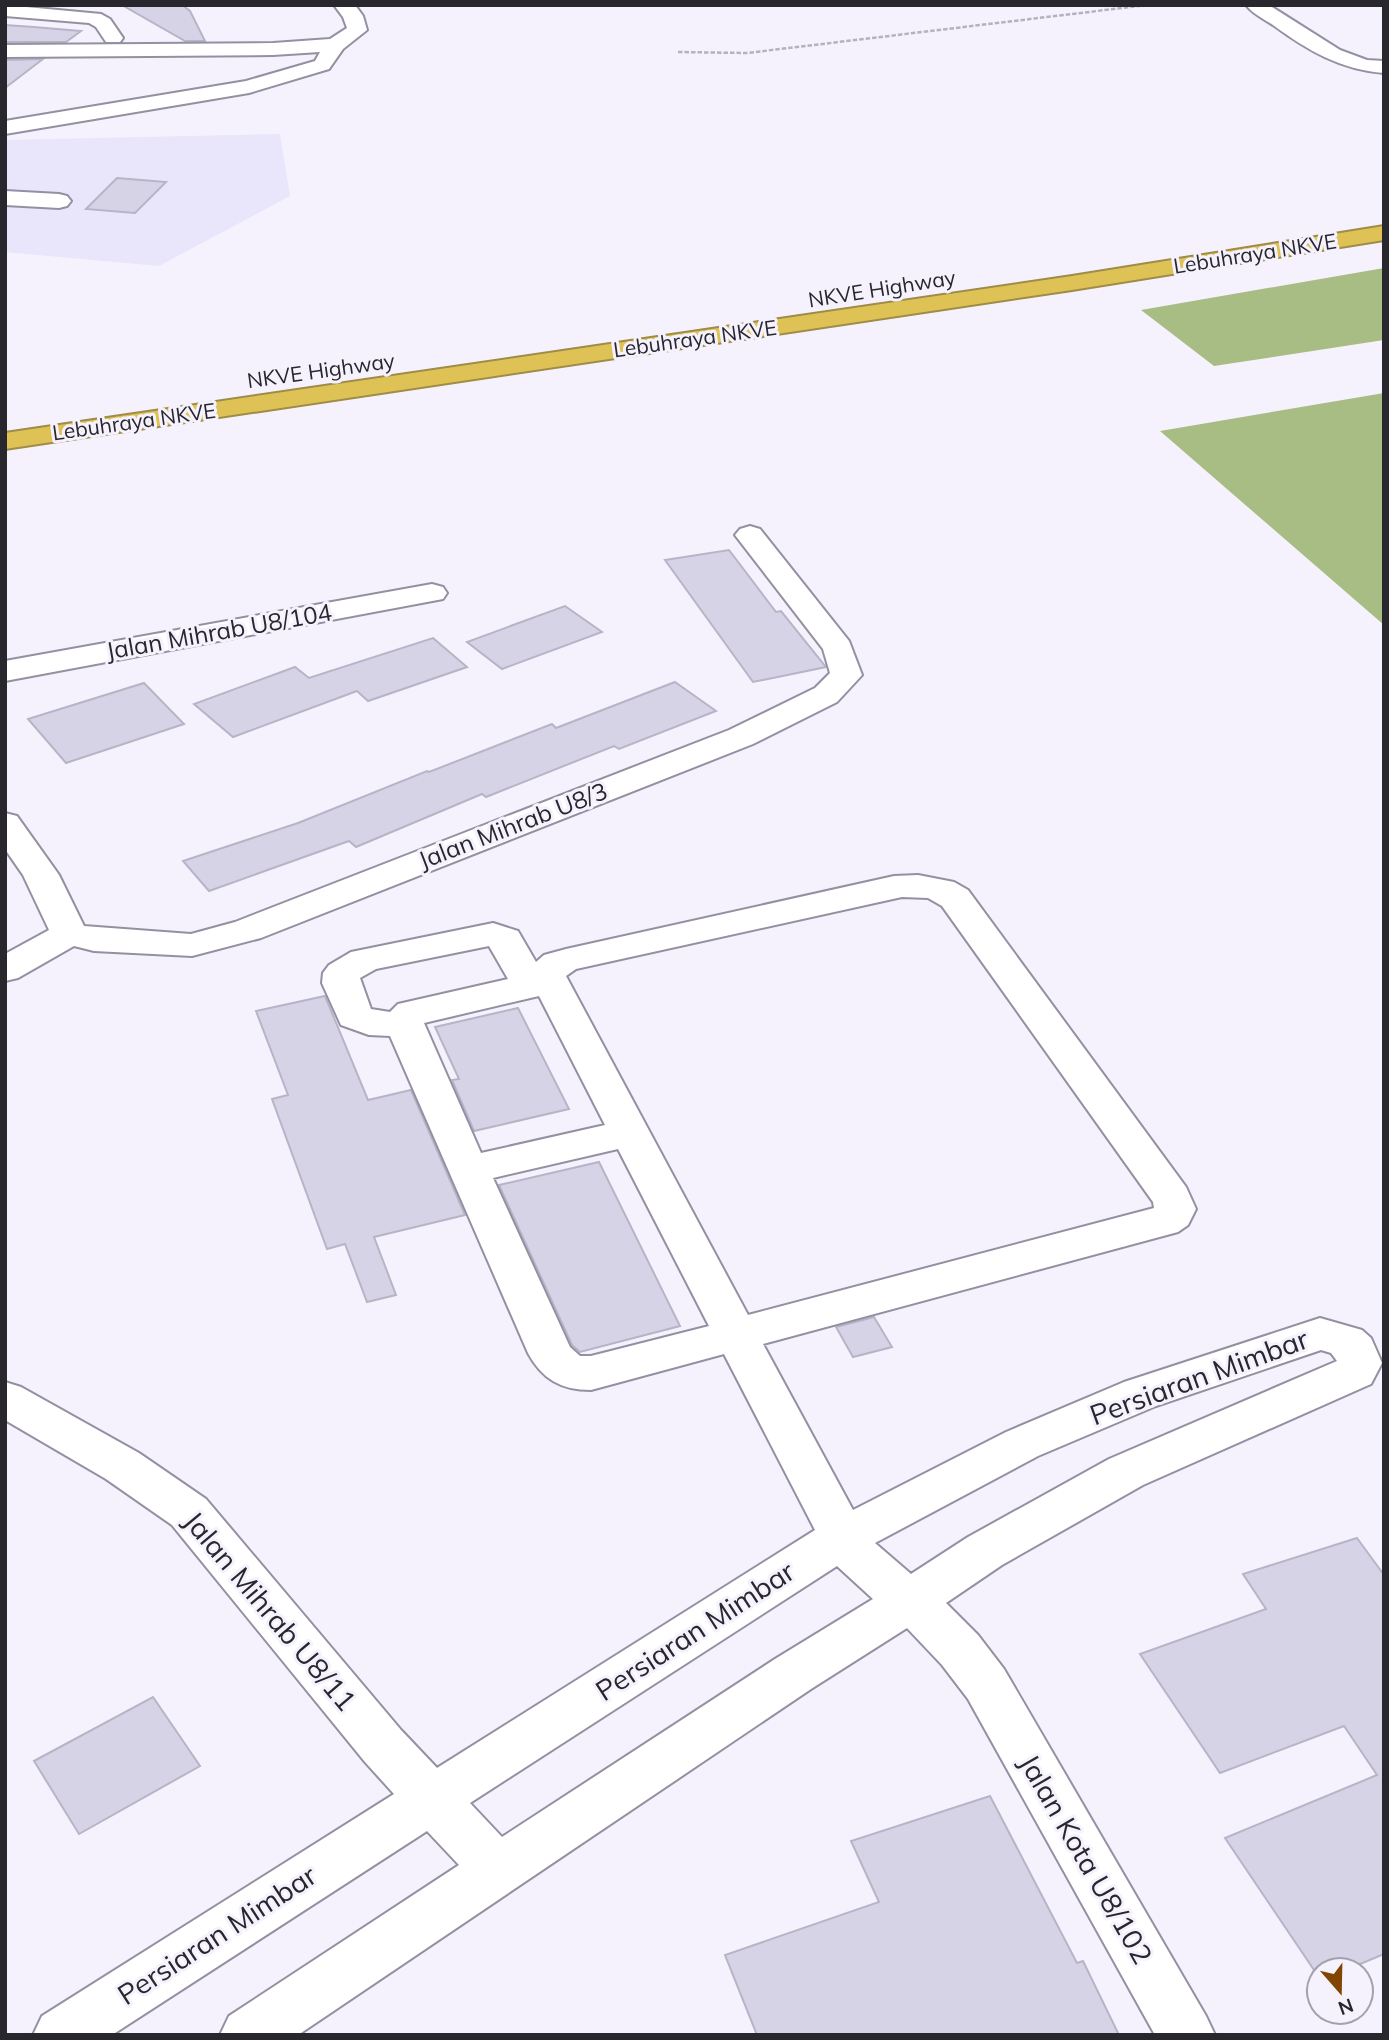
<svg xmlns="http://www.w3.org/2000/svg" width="1389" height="2040" viewBox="0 0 1389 2040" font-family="Mulish,sans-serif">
	<rect width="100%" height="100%" fill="#f5f2fe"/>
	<path fill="#e9e5fb" d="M280 134 290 196 159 266 5 252V140Z"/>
	<path fill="#a8bd83" d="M1384 268V340L1214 366 1141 310Z
		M1384 393V625L1160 431Z"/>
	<path fill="#d7d3e6" stroke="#b8b4c7" stroke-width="2" d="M122 5H182L190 11 205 41H185Z
		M5 25 34 27 81 31 66 42H5Z
		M43 59 5 88V60Z
		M117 178 166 182 135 213 86 209Z
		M729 550 776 612 781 611 826 667 753 682 665 560Z
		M565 606 602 632 502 669 467 642Z
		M433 638 467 667 368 701 357 691 233 737 194 704 295 667 309 678Z
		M675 682 716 711 619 749 614 746 486 797 482 794 356 847 349 841 209 891 183 861 298 823 427 771 429 772 552 724 556 728Z
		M144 683 184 724 66 763 28 719Z
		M325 996 368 1100 411 1090 465 1215 374 1237 396 1295 367 1302 345 1244 327 1249 272 1099 288 1095 256 1011Z
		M518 1008 569 1109 474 1131 452 1080 459 1079 435 1027Z
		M599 1162 680 1326 580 1352 572 1345 499 1185Z
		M874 1317 892 1347 853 1357 836 1327Z
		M1357 1538 1384 1575V1954L1346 1970H1314L1225 1838 1377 1775 1344 1726 1220 1773 1140 1654 1266 1609 1243 1574Z
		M153 1697 200 1766 79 1834 34 1761Z
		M990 1796 1077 1963 1083 1961 1119 2035H757L725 1955 879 1902 851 1841Z"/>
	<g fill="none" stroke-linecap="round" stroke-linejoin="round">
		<defs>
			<path id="minor" d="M5 5 101 14 110 19 123 38 120 42H106L96 27 89 23 5 16Z
				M334 5H355L363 16 367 30 343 49 329 69 249 93 5 134V121L246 81 315 61 320 52 273 55 5 57V45L273 43 330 39 347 28 343 17Z
				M1246 5H1269L1340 50 1367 60 1384 61V73C1341 70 1307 50 1273 25 1264 19 1253 14 1246 5Z
				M5 191 59 194 67 196 71 201 67 206 59 208 5 205Z
				M750 526 760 529 849 641 862 675 837 702 753 744 261 938 192 956 94 951 74 946 18 978 5 981V954L49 930 23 875 5 849V813L17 816 59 875 84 926 191 934 235 922 729 730 815 688 830 673 823 649 735 535 740 529Z
				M432 584 443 587 447 593 443 599 5 681V661Z
				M918 875 954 882 968 890 1186 1187 1196 1209 1188 1225 1178 1232 763 1344 853 1510 1006 1432 1124 1382 1320 1318 1362 1330 1371 1338 1382 1363 1371 1384 1143 1485 1002 1565 946 1603 978 1635 1004 1669 1206 2016 1215 2035H1155L968 1699 942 1665 907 1628 811 1689 298 2035H220L229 2016 459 1865 427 1831 112 2035H33L42 2016 394 1794 365 1762 172 1525 106 1479 5 1420V1382L21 1387 139 1453 206 1499 401 1730 437 1768 815 1530 724 1354 591 1390C561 1390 542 1379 528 1353L390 1036 369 1035 341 1025 322 983 323 973 329 965 351 952 493 923 518 931 536 962 544 955 566 949 894 876ZM902 897 928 898 942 906 1153 1202 1154 1208 748 1315 566 976 576 969ZM489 946 508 979 398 1004 390 1012 371 1009 360 978 376 969ZM539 996 605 1125 481 1153 424 1023ZM618 1149 709 1326 591 1356H580L570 1347 493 1178ZM1321 1350 1331 1353 1337 1361 1109 1459 968 1537 911 1574 875 1543 1038 1456 1156 1406ZM837 1566 873 1599 775 1659 502 1837 470 1803Z"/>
			<path id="highway" d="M1384 226V240L1072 290 5 449V433L1072 276Z"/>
		</defs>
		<use href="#minor" stroke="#9490a2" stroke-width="4"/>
		<use href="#highway" stroke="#9f8c47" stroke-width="4"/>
		<path stroke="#b4b2bc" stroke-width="2.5" stroke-dasharray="4.5 2" stroke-linecap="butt" d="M678 52 747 53 1147 5"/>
		<use href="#minor" fill="#fff" fill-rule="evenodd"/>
		<use href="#highway" fill="#dfc255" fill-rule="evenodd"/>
	</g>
	<g text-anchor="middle" stroke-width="6" stroke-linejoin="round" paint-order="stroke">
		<g font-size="21" fill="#28272e" stroke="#f5f2fe">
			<text transform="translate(1255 254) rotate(-9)" y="7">Lebuhraya NKVE</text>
			<text transform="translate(882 289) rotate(-9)" y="7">NKVE Highway</text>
			<text transform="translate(695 339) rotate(-8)" y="7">Lebuhraya NKVE</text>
			<text transform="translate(321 371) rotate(-8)" y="7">NKVE Highway</text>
			<text transform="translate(134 422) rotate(-8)" y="7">Lebuhraya NKVE</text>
		</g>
		<g font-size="24" fill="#28272e" stroke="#f5f2fe">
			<text transform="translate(219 632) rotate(-10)" y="8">Jalan Mihrab U8/104</text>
			<text transform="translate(513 826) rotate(-21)" y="8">Jalan Mihrab U8/3</text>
		</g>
		<g font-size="28" fill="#28272e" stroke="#f5f2fe">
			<text transform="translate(1199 1377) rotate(-20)" y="10">Persiaran Mimbar</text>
			<text transform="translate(270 1611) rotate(50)" y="10">Jalan Mihrab U8/11</text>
			<text transform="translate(695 1631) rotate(-33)" y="10">Persiaran Mimbar</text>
			<text transform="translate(1086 1859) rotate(60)" y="10">Jalan Kota U8/102</text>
			<text transform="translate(217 1935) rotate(-33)" y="10">Persiaran Mimbar</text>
		</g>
	</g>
	<rect width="1389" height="2040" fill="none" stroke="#28272e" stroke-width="14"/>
	<g transform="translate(1340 1991) rotate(160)"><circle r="33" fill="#f5f2fe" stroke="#a3a1ab" stroke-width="2"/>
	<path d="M0-5L12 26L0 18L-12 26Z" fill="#824501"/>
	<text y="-10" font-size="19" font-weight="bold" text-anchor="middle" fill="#28272e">N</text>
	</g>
</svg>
